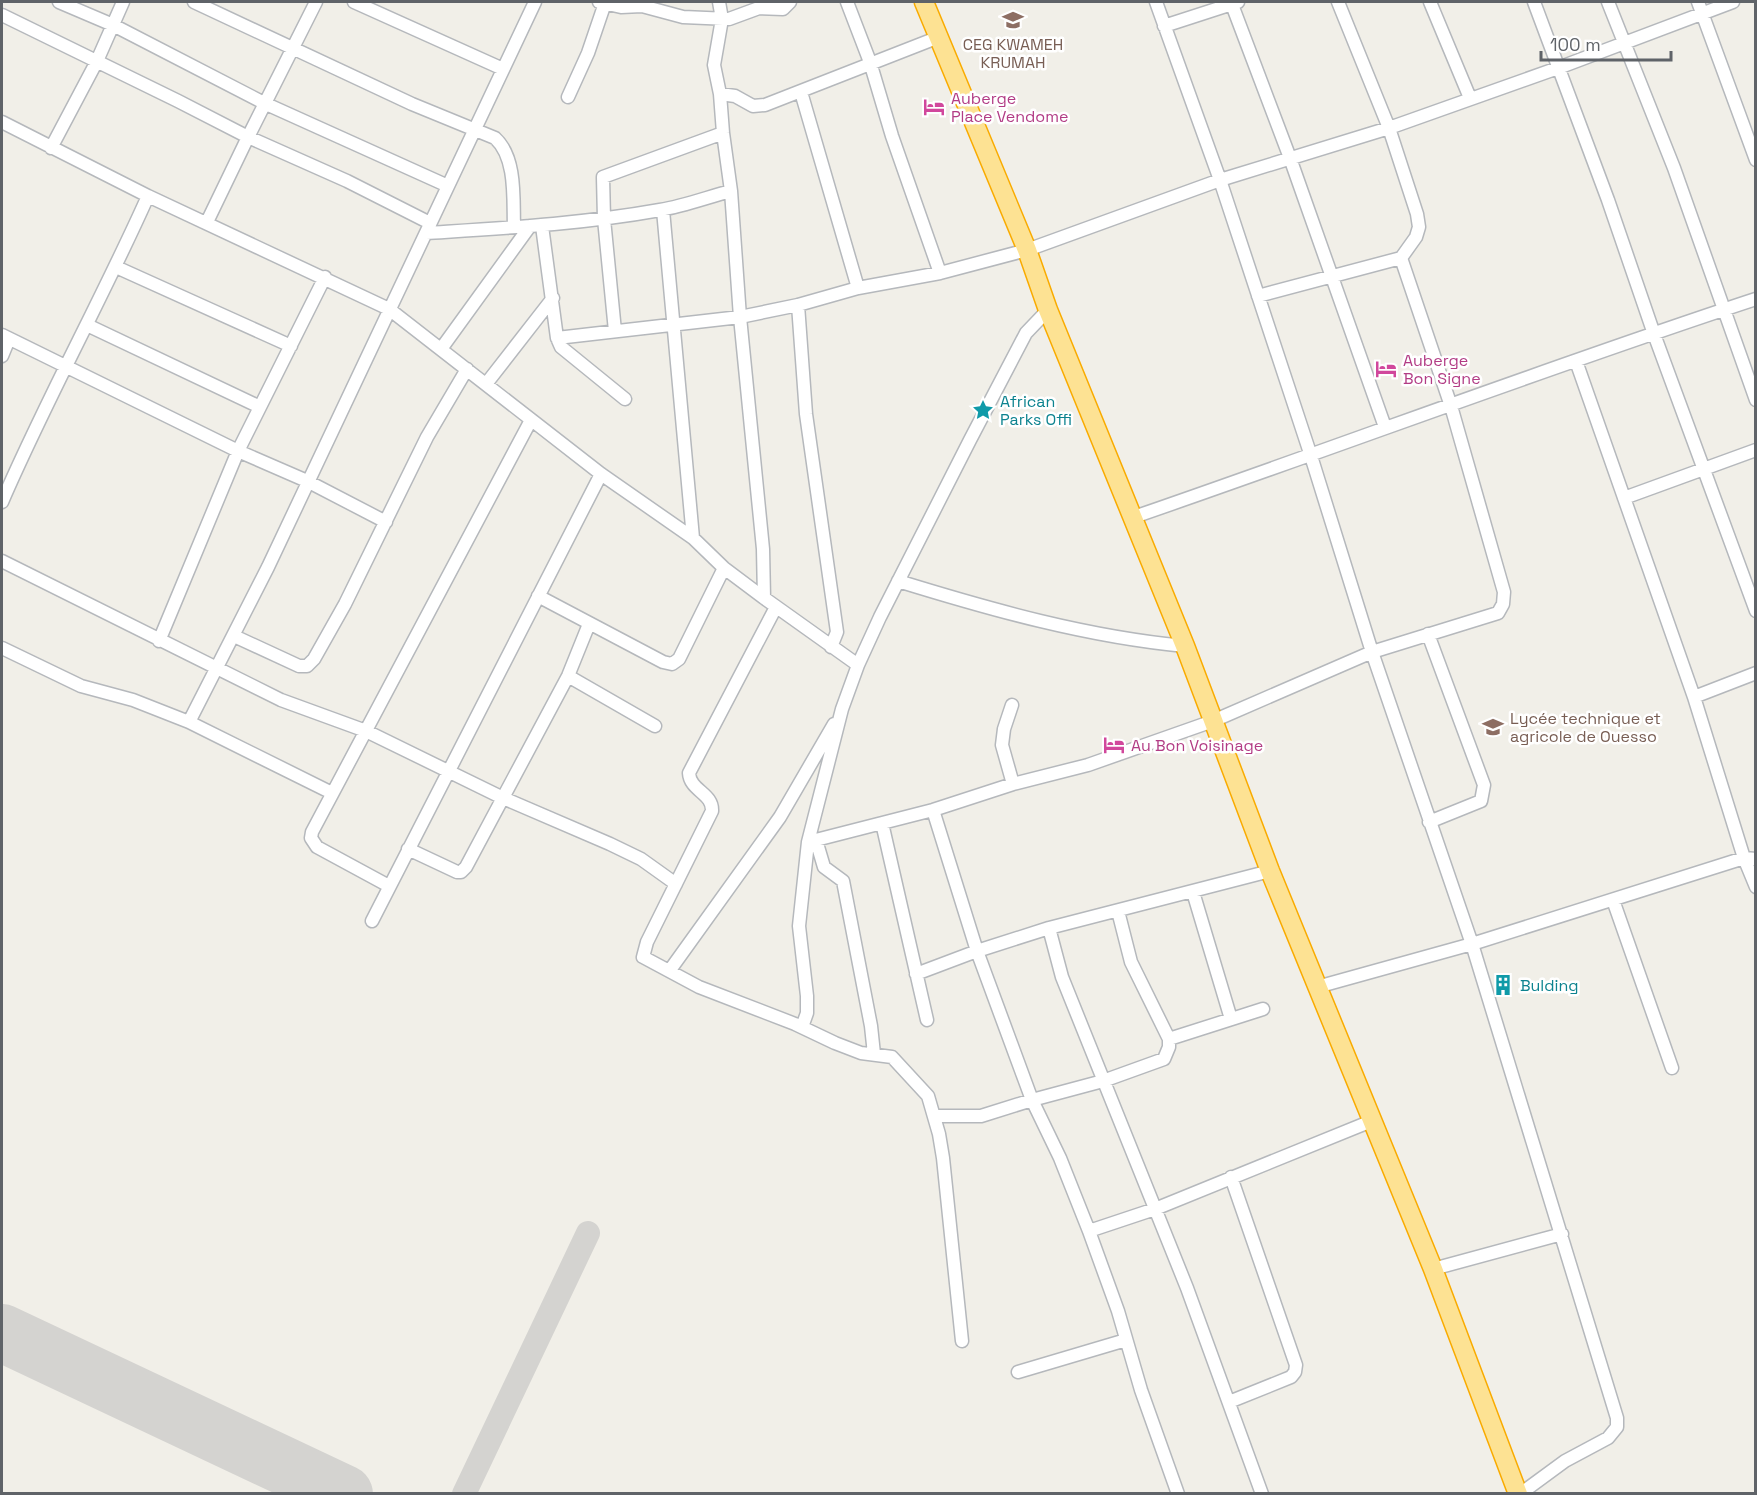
<svg xmlns="http://www.w3.org/2000/svg" width="1757" height="1495" viewBox="0 0 1757 1495" font-family="'Space Grotesk',sans-serif">
	<rect width="100%" height="100%" fill="#f1efe8"/>
	<g fill="none" stroke-linecap="round" stroke-linejoin="round">
		<path stroke="#d4d3d0" stroke-width="24" d="M464 1494 588 1233"/>
		<path stroke="#d4d3d0" stroke-width="58" d="M2 1333 344 1494"/>
		<defs>
			<path id="minor" d="M59 2 113 25 264 103 448 186
				M194 2 412 104 495 138C517 158 513 200 514 227
				M354 2 503 69
				M599 2 621 7 642 6 683 17 729 19 759 8 783 9 790 2
				M719 2 722 19 714 65 720 94 723 133 731 191 740 317 763 549 764 598
				M847 2 870 62 892 136 940 273
				M1156 2 1220 180 1311 456 1372 652 1472 944 1617 1418V1427L1608 1438 1565 1461 1520 1494
				M1231 2 1290 158 1385 427
				M1430 2 1470 98
				M1534 2 1608 200 1654 334 1756 611
				M1608 2 1674 168 1756 400
				M1698 2 1756 160
				M2 15 178 101 248 137 347 181 430 223
				M1164 26 1238 2
				M801 92 858 288
				M720 94 735 96 753 106 765 105 939 37
				M568 97 588 53 605 3
				M2 122 148 196 389 309 601 474 693 538 724 568 764 598 858 665
				M51 148 97 61 123 2
				M663 210 693 538
				M207 222 248 137 316 2
				M542 226 557 338 561 347 625 399
				M426 233C504 228 582 224 660 210 684 206 708 197 731 191
				M116 267 291 346
				M1258 296 1401 258 1416 237 1419 227 1417 214 1389 128 1338 2
				M798 305 858 288 940 273 1027 250 1220 180 1389 128 1558 68 1733 2
				M87 325 260 407
				M615 331 604 219 603 177 723 133
				M2 335 238 451 307 481 386 522
				M557 338 740 317 798 305 806 414 837 632 831 647
				M441 349 530 226
				M2 356 9 339
				M1576 361 1694 697 1744 858 1756 887
				M486 384 553 298
				M1624 498 1756 450
				M2 502C47 398 102 299 148 196
				M1131 518C1340 446 1546 368 1756 299
				M2 561 281 700 366 731 503 798 610 844 641 859 676 884
				M898 581C992 610 1088 637 1185 646
				M538 596 663 662 672 664 679 659 724 568
				M776 607 689 773C690 791 713 793 712 811L647 942 643 957 699 987 795 1024 835 1043 861 1053 892 1057 928 1096 939 1134 943 1158 962 1341
				M1428 634 1484 785 1481 801 1429 822
				M234 636 299 666H307L314 659 345 604 427 437 467 369
				M159 641 238 451 325 277
				M2 648 81 686 133 700 189 722 332 793
				M568 676 655 726
				M1694 697 1756 673
				M1012 705 1004 729 1002 745 1013 784
				M189 722 268 567 535 2
				M933 810 977 951 1032 1100 1060 1158 1089 1231 1118 1311 1141 1390 1178 1494
				M882 823 927 1020
				M816 840 824 867 843 881 871 1026 874 1054
				M808 842 933 810 1013 784 1088 765 1213 721 1372 652 1498 613 1503 604 1504 592 1451 406 1401 258
				M408 849 457 872H461L466 867 568 676 589 624
				M389 886 317 847 311 838 312 832 531 420
				M1193 892 1231 1019
				M1613 900 1672 1068
				M372 921 601 474
				M1049 928 1062 977 1187 1288 1262 1494
				M670 970 780 817 834 724
				M916 974 977 951 1049 928 1270 871
				M1317 987 1472 944 1744 858 1756 859
				M802 1027 807 1013V996L799 926 808 842 842 709 858 665 880 617 970 440 1026 333 1048 310
				M1169 1039 1263 1009
				M934 1116H981L1032 1100 1103 1081 1164 1059 1169 1047V1039L1131 962 1118 911
				M1089 1231 1155 1209 1374 1120
				M1433 1269 1562 1234
				M1018 1372 1126 1340
				M1229 1402 1291 1377 1295 1372 1296 1365 1231 1177"/>
			<path id="highway" d="M924 2 1027 250 1048 310 1185 646 1270 871 1433 1269 1518 1494"/>
		</defs>
		<use href="#minor" stroke="#b5b8bc" stroke-width="15"/>
		<use href="#highway" stroke="#f9ab00" stroke-width="21"/>
		<use href="#minor" stroke="#fff" stroke-width="12"/>
		<use href="#highway" stroke="#fde293" stroke-width="18"/>
	</g>
	<defs>
		<symbol id="school-bare" viewBox="-9 -9 18 18"><path d="M0-5L7-2L0 1L-7-2ZM-4 1L0 2.5L4 1V4Q0 6-4 4Z" fill="#8d6e63" stroke="#fff" stroke-width="2.5" paint-order="stroke"/></symbol>
		<symbol id="hotel-bare" viewBox="-9 -9 18 18"><path d="M-6-4.5h1.5V1H6V5H4.5V3h-9V5H-6ZM-4 0a1.8 1.8 0 1 1 3.6 0ZM.5 0V-2.5h3Q6-2.5 6 0Z" fill="#d1479c" stroke="#fff" stroke-width="2.5" paint-order="stroke"/></symbol>
		<symbol id="sight-bare" viewBox="-9 -9 18 18"><path d="M0-6L1.8-2.2L6-1.7L2.9 1.2L3.7 5.4L0 3.3L-3.7 5.4L-2.9 1.2L-6-1.7L-1.8-2.2Z" fill="#0f9aa8" stroke="#fff" stroke-width="2.5" paint-order="stroke"/></symbol>
		<symbol id="building-bare" viewBox="-9 -9 18 18"><path d="M-4-6H4V6H1V3H-1V6H-4ZM-2.5-4.3h1.7v1.8h-1.7ZM.8-4.3h1.7v1.8H.8ZM-2.5-1h1.7V.8h-1.7ZM.8-1h1.7V.8H.8Z" fill="#0f9aa8" stroke="#fff" stroke-width="2.5" paint-order="stroke"/></symbol>
	</defs>
	<g fill-rule="evenodd">
		<use href="#school-bare" x="998" y="5" width="30" height="30"/>
		<use href="#hotel-bare" x="919" y="92" width="30" height="30"/>
		<use href="#hotel-bare" x="1371" y="354" width="30" height="30"/>
		<use href="#sight-bare" x="968" y="395" width="30" height="30"/>
		<use href="#school-bare" x="1478" y="712" width="30" height="30"/>
		<use href="#hotel-bare" x="1099" y="730" width="30" height="30"/>
		<use href="#building-bare" x="1488" y="970" width="30" height="30"/>
	</g>
	<g text-anchor="middle" stroke-width="5" stroke-linejoin="round" paint-order="stroke">
		<g font-size="16" fill="#785e54" stroke="#fff">
			<text x="1013" y="50">CEG KWAMEH<tspan x="1013" dy="18">KRUMAH</tspan></text>
			<text x="1510" y="724" text-anchor="start">Lycée technique et<tspan x="1510" dy="18">agricole de Ouesso</tspan></text>
		</g>
		<g font-size="16" fill="#b23c85" stroke="#fff" text-anchor="start">
			<text x="951" y="104">Auberge<tspan x="951" dy="18">Place Vendome</tspan></text>
			<text x="1403" y="366">Auberge<tspan x="1403" dy="18">Bon Signe</tspan></text>
			<text x="1131" y="751">Au Bon Voisinage</text>
		</g>
		<g font-size="16" fill="#0d838f" stroke="#fff" text-anchor="start">
			<text x="1000" y="407">African<tspan x="1000" dy="18">Parks Offi</tspan></text>
			<text x="1520" y="991">Bulding</text>
		</g>
	</g>
	<rect width="1757" height="1495" fill="none" stroke="#5f6368" stroke-width="6"/>
	<path d="M1541 51v9h130v-9" fill="none" stroke="#5f6368" stroke-width="3"/>
	<text x="1550" y="51" font-size="18" fill="#5f6368" stroke="#ffffff" stroke-width="4.5" paint-order="stroke">100 m</text>
</svg>
